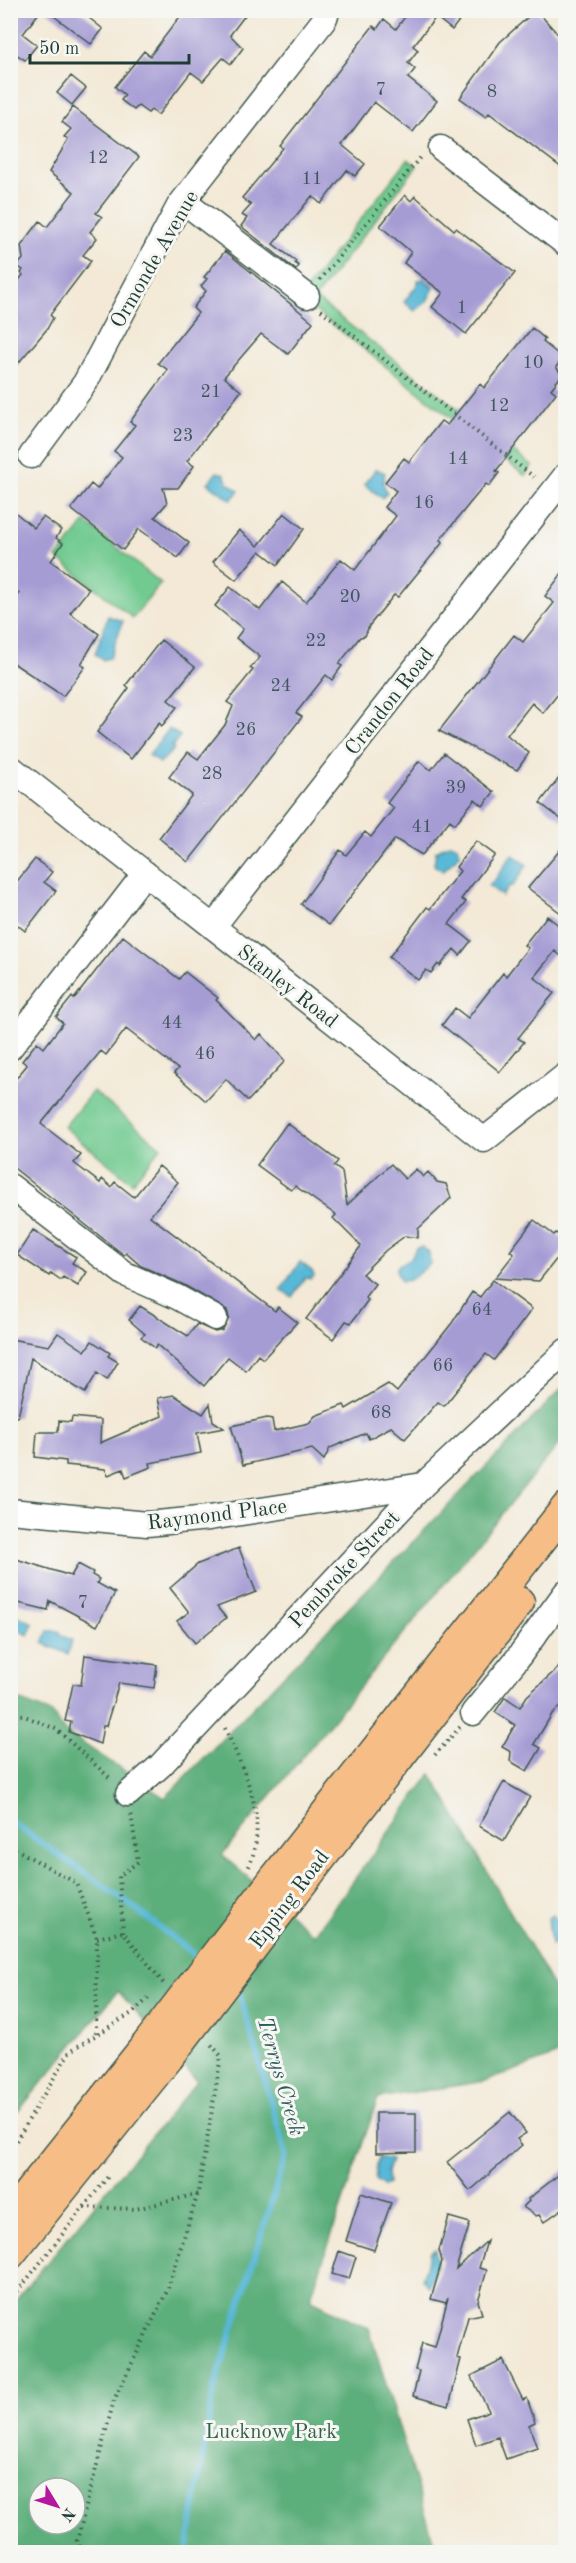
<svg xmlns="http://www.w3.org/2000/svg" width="576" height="2563" viewBox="0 0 576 2563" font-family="'Old Standard TT',serif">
	<rect width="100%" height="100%" fill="#f6f6f2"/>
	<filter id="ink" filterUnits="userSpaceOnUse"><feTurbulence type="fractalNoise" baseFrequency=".0167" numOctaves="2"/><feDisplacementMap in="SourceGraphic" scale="12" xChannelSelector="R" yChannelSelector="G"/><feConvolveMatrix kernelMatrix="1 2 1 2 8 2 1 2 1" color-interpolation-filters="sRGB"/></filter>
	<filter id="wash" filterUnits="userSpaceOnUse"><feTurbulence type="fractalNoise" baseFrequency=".008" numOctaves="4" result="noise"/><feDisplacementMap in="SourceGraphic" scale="24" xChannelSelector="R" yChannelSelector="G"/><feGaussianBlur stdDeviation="1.35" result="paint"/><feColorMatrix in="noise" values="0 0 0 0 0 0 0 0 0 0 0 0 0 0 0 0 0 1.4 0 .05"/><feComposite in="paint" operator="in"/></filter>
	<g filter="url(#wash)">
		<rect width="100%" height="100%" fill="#f3e9d6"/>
		<path fill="#71ca90" stroke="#488462" stroke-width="1.5" d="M408 159 417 166 315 298 532 466 525 476 299 298Z
			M85 522 161 583 133 618 57 558Z
			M93 1091 161 1147 132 1183 64 1127Z"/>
		<path fill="#5cae7a" stroke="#3e7657" stroke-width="1.5" fill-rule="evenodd" d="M565 1385V1437L222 1855 314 1935 431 1774 565 2007V2052L486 2081 378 2098 310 2299 369 2328 437 2552H11V2306L197 2081 118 1991 11 2120V1697L52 1713 63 1730 165 1798ZM39 2488H75V2524H39Z"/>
		<path fill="#58b8d7" stroke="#3c7a86" stroke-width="1.5" d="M423 279 434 288 427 301 415 311 404 302 418 284V280Z
			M376 469 385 473 383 483 387 493 382 498 364 484Z
			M217 472 224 474 228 483 239 491 231 500 208 483Z
			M108 616 123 621 110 658 103 660 95 654Z
			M169 729 180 736 172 747 174 749 160 763 149 755Z
			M451 843 457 846 460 854 443 871 434 865 436 851Z
			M512 854 527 865 513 886 511 885 502 896 488 885 495 880Z
			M422 1247 429 1252 430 1264 410 1280 401 1281 396 1270 398 1266 411 1258 416 1248Z
			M300 1262 312 1271 314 1276 311 1279 305 1278 292 1297 281 1289Z
			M10 1612 33 1623 28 1635 11 1627Z
			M48 1631H59L62 1636 72 1640 68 1654 43 1643Z
			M553 1915 559 1923 560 1936 551 1945 548 1918Z
			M378 2157 391 2160 387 2172 388 2183 384 2186 375 2180Z
			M435 2249 437 2262 429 2287 422 2279 431 2251Z"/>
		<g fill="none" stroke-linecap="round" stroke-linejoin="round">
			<path stroke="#58b8d7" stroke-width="6" d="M10 1821 121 1898 202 1960
				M187 2552 214 2390 286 2154 238 1988 234 1984"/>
		</g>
		<g id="blocks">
			<path fill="#a69cd4" d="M10 10H41L23 34 37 45 25 60 10 50Z
				M46 10H79L103 29 91 44Z
				M185 10H249L230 35 243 48 231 64 223 58 203 81 191 72 158 115 151 110 148 113 138 106 134 110 121 100 125 95 115 87 144 51 150 56Z
				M410 10H467L452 30 436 17 413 46 418 50 408 63 415 69 408 78 437 101 413 132 374 102 342 145 365 164 355 176 347 170 321 204 312 196 273 244 296 261 295 263 299 266 296 270 241 226 247 218 242 215 251 205 242 198 283 148 280 146 373 26 377 29 384 19 396 29Z
				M536 10 566 43V171L489 113 486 117 460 98 500 42Z
				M71 76 86 88 72 105 57 93Z
				M73 107 139 157 96 213 102 217 90 232 97 238 83 255 91 261 50 315 53 318 47 329 10 373V291L23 275 21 273 23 270 17 266 23 259 21 246 40 221 47 227 74 192 49 172 68 140 64 137 71 129 62 122Z
				M405 195 411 201 415 196 454 230 456 228 515 273 466 334 432 307 443 293 404 263 411 252 380 226Z
				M225 251 313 322 288 354 261 334 224 377 241 391 187 461 194 466 178 488H163L167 503 155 517 189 543 178 558 139 529 123 550 71 509 91 484 97 489 122 457 114 451 135 425 130 422 168 370 158 363 198 313 193 308 206 291 201 286 207 279 204 277Z
				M532 328 545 339 543 342 563 358 556 367 562 375 551 389 556 393 496 471 499 473 489 486 486 484 470 503 440 540 443 542 398 597 394 595 369 626 365 636 360 637 339 664 342 666 332 680 326 675 296 713 302 717 188 862 159 838 192 795 169 777 188 752 198 759 225 725 233 706 227 702 253 670 250 668 260 657 236 638 243 629 215 606 230 587 260 610 282 582 306 602 341 559 355 570 396 516 384 507 396 491 385 482 404 458 409 462 441 421 447 425 480 384 484 388Z
				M10 508 34 528 43 517 61 530 56 538 63 543 51 561 89 589 70 613 99 634 81 664 85 667 63 696 10 661V604L19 593 10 586Z
				M284 513 304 529 278 565 260 551 236 580 213 562 239 530 258 546Z
				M566 568V684L543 713 532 703 507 735 529 753 517 770 439 731 514 635 523 642 554 603 545 596Z
				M161 640 195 667 168 700 177 707 162 726 159 723 131 759 97 732 129 688 126 685Z
				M444 753 494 792 483 806 475 799 455 824 450 820 422 855 395 839 329 925 301 904 340 850 346 855 365 832 371 837 394 808 387 803 419 761 431 770Z
				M566 769V823L540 803Z
				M476 841 495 855 461 899 466 902 449 924 471 941 460 955 454 949 440 966 438 964 431 973 426 970 418 980 389 957 427 907 430 909 460 871 456 867Z
				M566 843V917L528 888Z
				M35 859 52 872 44 882 56 891 25 931 10 919V890Z
				M547 916 566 931V960L555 951 534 977 554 993 518 1038 524 1042 500 1072 442 1025 455 1008 468 1018 503 973 506 976 528 948 524 945Z
				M123 936 179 979 185 972 218 998 216 1000 256 1040 261 1034 285 1061 248 1101 226 1079 206 1101 174 1073 178 1069 126 1029 106 1055 101 1051 41 1124 81 1155 74 1163 100 1183 102 1179 111 1187 115 1182 134 1197 159 1166 178 1182 150 1216 275 1311 278 1307 297 1322 263 1359 258 1355 246 1371 228 1357 204 1386 157 1345 155 1348 141 1337 145 1334 129 1320 140 1306 188 1336 197 1324 215 1332 223 1330 229 1318 227 1310 184 1285 141 1266 126 1253 124 1255 10 1165V1086L27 1065 22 1061 37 1042 44 1048 63 1023 56 1017 72 997 74 999Z
				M287 1123 338 1161 334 1166 342 1172 347 1205 391 1164 405 1179 416 1169 423 1177 428 1172 437 1182 446 1184 451 1198 418 1229V1238L405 1236 386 1250 362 1274 375 1284 365 1297 368 1300 351 1323 346 1321 333 1339 306 1319 361 1246 333 1218 336 1215 295 1186 291 1190 257 1165Z
				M534 1220 554 1235 556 1233 566 1240V1247L539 1281 495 1278 514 1254 510 1251Z
				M33 1230 76 1257 72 1263 87 1272 78 1286 63 1277 61 1280 51 1273 49 1276 17 1255Z
				M493 1280 532 1309 494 1360 486 1354 444 1406 438 1402 405 1439 391 1427 369 1439 366 1433 330 1448 324 1460 312 1449 243 1465 231 1426 267 1418 272 1419 274 1431 309 1423 315 1416 344 1405 346 1409 388 1384 397 1392 452 1323 472 1292 480 1297Z
				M58 1333 85 1351 92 1341 110 1353 108 1356 118 1362 107 1380 97 1373 85 1393 31 1358 18 1417 10 1416V1339L49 1346Z
				M174 1395 203 1414 210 1404 213 1421 224 1428 197 1433 201 1453 150 1463 151 1467 126 1477 123 1469 108 1475 105 1469 66 1465V1461L35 1457 37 1432H58L59 1421 71 1422 72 1417 101 1420 100 1443 162 1416 158 1398Z
				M239 1548 256 1592 217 1607 226 1618 195 1643 177 1621 189 1612 170 1588 198 1564Z
				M13 1558 71 1576 78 1564 93 1572 92 1575 99 1579 97 1583 115 1593 97 1626 50 1601 48 1610 10 1601Z
				M85 1655 157 1665 154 1688 119 1683 106 1726H103L100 1744 69 1732 71 1722 65 1721 73 1684 81 1685Z
				M566 1661V1701L552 1714 534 1744 541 1748 527 1771 510 1761 511 1752 502 1747 515 1725 495 1712 505 1697 520 1707 527 1696Z
				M504 1782 530 1797 504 1841 479 1826Z
				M510 2112 526 2133 517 2139 522 2145 470 2191 447 2162Z
				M376 2113H416V2152L376 2153Z
				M566 2169V2206L544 2222 539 2215 536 2216 523 2207 529 2201 528 2199Z
				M361 2193 391 2203 374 2250 346 2241Z
				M449 2217 470 2223 456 2269 487 2241 479 2268 487 2270 478 2301 482 2314 468 2317 457 2358 461 2359 449 2406 413 2396 419 2371 415 2370 422 2343 435 2347 448 2298 446 2303 431 2299 442 2261 439 2250Z
				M339 2251 356 2257 349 2279 332 2274Z
				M503 2360 523 2400 527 2398 535 2422 529 2425 537 2448 506 2459 498 2437 476 2445 467 2419 489 2411 471 2376Z"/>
		</g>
	</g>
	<g filter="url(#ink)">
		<use href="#blocks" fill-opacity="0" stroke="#3f574c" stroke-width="1.5"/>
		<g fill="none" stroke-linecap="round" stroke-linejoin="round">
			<defs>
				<path id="minor" d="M441 148 566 244
					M183 201 307 296
					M31 456 85 383 179 206 324 20 328 10
					M10 767 484 1140 566 1075
					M213 927 566 475
					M10 1048 145 873
					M10 1186 125 1274 177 1297 215 1318
					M10 1511 147 1524 209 1518 423 1485
					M473 1713 517 1659 566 1592
					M128 1794 160 1766 423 1485 566 1351"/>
				<path id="major" d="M275 1878 566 1508
					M294 1893 519 1602
					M10 2216 149 2042
					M10 2254 168 2058"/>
			</defs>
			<use href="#minor" stroke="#3f574c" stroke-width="27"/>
			<use href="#major" stroke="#3f574c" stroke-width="33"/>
			<path stroke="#3f574c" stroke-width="4" stroke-dasharray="1.5 4.5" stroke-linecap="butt" d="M320 280 421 156
				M321 310 534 477
				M10 1710 56 1729 112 1780
				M225 1728C245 1774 271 1821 247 1871
				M435 1755 460 1727
				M10 1846 76 1883 97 1938 96 2034
				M123 1932 119 1876 138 1862 131 1813
				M97 1938 123 1932 164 1984
				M10 2151 70 2051 132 2013 151 1996
				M84 2207 136 2209 198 2194
				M10 2301 110 2174
				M82 2552 77 2541 114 2400 167 2291 198 2193 221 2056 209 2042"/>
			<use href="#minor" stroke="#fff" stroke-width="24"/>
			<use href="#major" stroke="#f6be86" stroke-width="30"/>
			<defs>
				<path id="major-bridge" d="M149 2042 275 1878
					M168 2058 294 1893"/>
			</defs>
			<use href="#major-bridge" stroke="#3f574c" stroke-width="33" stroke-linecap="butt"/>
			<use href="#major-bridge" stroke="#f6be86" stroke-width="30"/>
		</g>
	</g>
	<g text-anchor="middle" stroke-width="6" stroke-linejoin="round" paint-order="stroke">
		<g font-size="18" fill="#41555c">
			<text x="381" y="95">7</text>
			<text x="492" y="97">8</text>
			<text x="98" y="163">12</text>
			<text x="312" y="184">11</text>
			<text x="462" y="313">1</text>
			<text x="533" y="368">10</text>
			<text x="211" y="397">21</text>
			<text x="499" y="411">12</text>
			<text x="183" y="441">23</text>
			<text x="458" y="464">14</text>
			<text x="424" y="508">16</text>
			<text x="350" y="602">20</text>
			<text x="316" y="646">22</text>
			<text x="281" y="691">24</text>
			<text x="246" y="735">26</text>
			<text x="212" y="779">28</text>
			<text x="456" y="793">39</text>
			<text x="422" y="832">41</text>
			<text x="172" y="1028">44</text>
			<text x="205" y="1059">46</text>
			<text x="482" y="1315">64</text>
			<text x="443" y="1371">66</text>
			<text x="381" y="1418">68</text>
			<text x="83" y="1608">7</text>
		</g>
		<g font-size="21" fill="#1f3d34" stroke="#f6f6f2">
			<text transform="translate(154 259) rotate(-60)" y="7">Ormonde Avenue</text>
			<text transform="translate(389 701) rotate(-52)" y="7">Crandon Road</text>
			<text transform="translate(288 986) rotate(38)" y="7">Stanley Road</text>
			<text transform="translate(217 1514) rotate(-7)" y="7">Raymond Place</text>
			<text transform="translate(344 1569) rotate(-47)" y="7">Pembroke Street</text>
			<text transform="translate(289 1899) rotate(-53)" y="7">Epping Road</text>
		</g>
		<g font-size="21" fill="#34604b" stroke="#f6f6f2">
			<text x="271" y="2438">Lucknow Park</text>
		</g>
		<g font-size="22" font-style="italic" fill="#2d5c5d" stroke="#f6f6f2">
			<text transform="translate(282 2076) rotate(74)" y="8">Terrys Creek</text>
		</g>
	</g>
	<rect width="576" height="2563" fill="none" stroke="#f6f6f2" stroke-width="36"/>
	<g transform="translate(57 2506) rotate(128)"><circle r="28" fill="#f6f6f2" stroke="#a0aca6" stroke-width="1.5"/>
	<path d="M0-4.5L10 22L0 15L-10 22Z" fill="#b5179e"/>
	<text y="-9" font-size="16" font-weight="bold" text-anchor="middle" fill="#1f3d34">N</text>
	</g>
	<path d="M30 54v9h159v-9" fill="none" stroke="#1f3d34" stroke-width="3"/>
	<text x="39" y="54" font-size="18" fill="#1f3d34" stroke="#f6f6f2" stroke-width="4.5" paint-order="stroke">50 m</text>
</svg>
